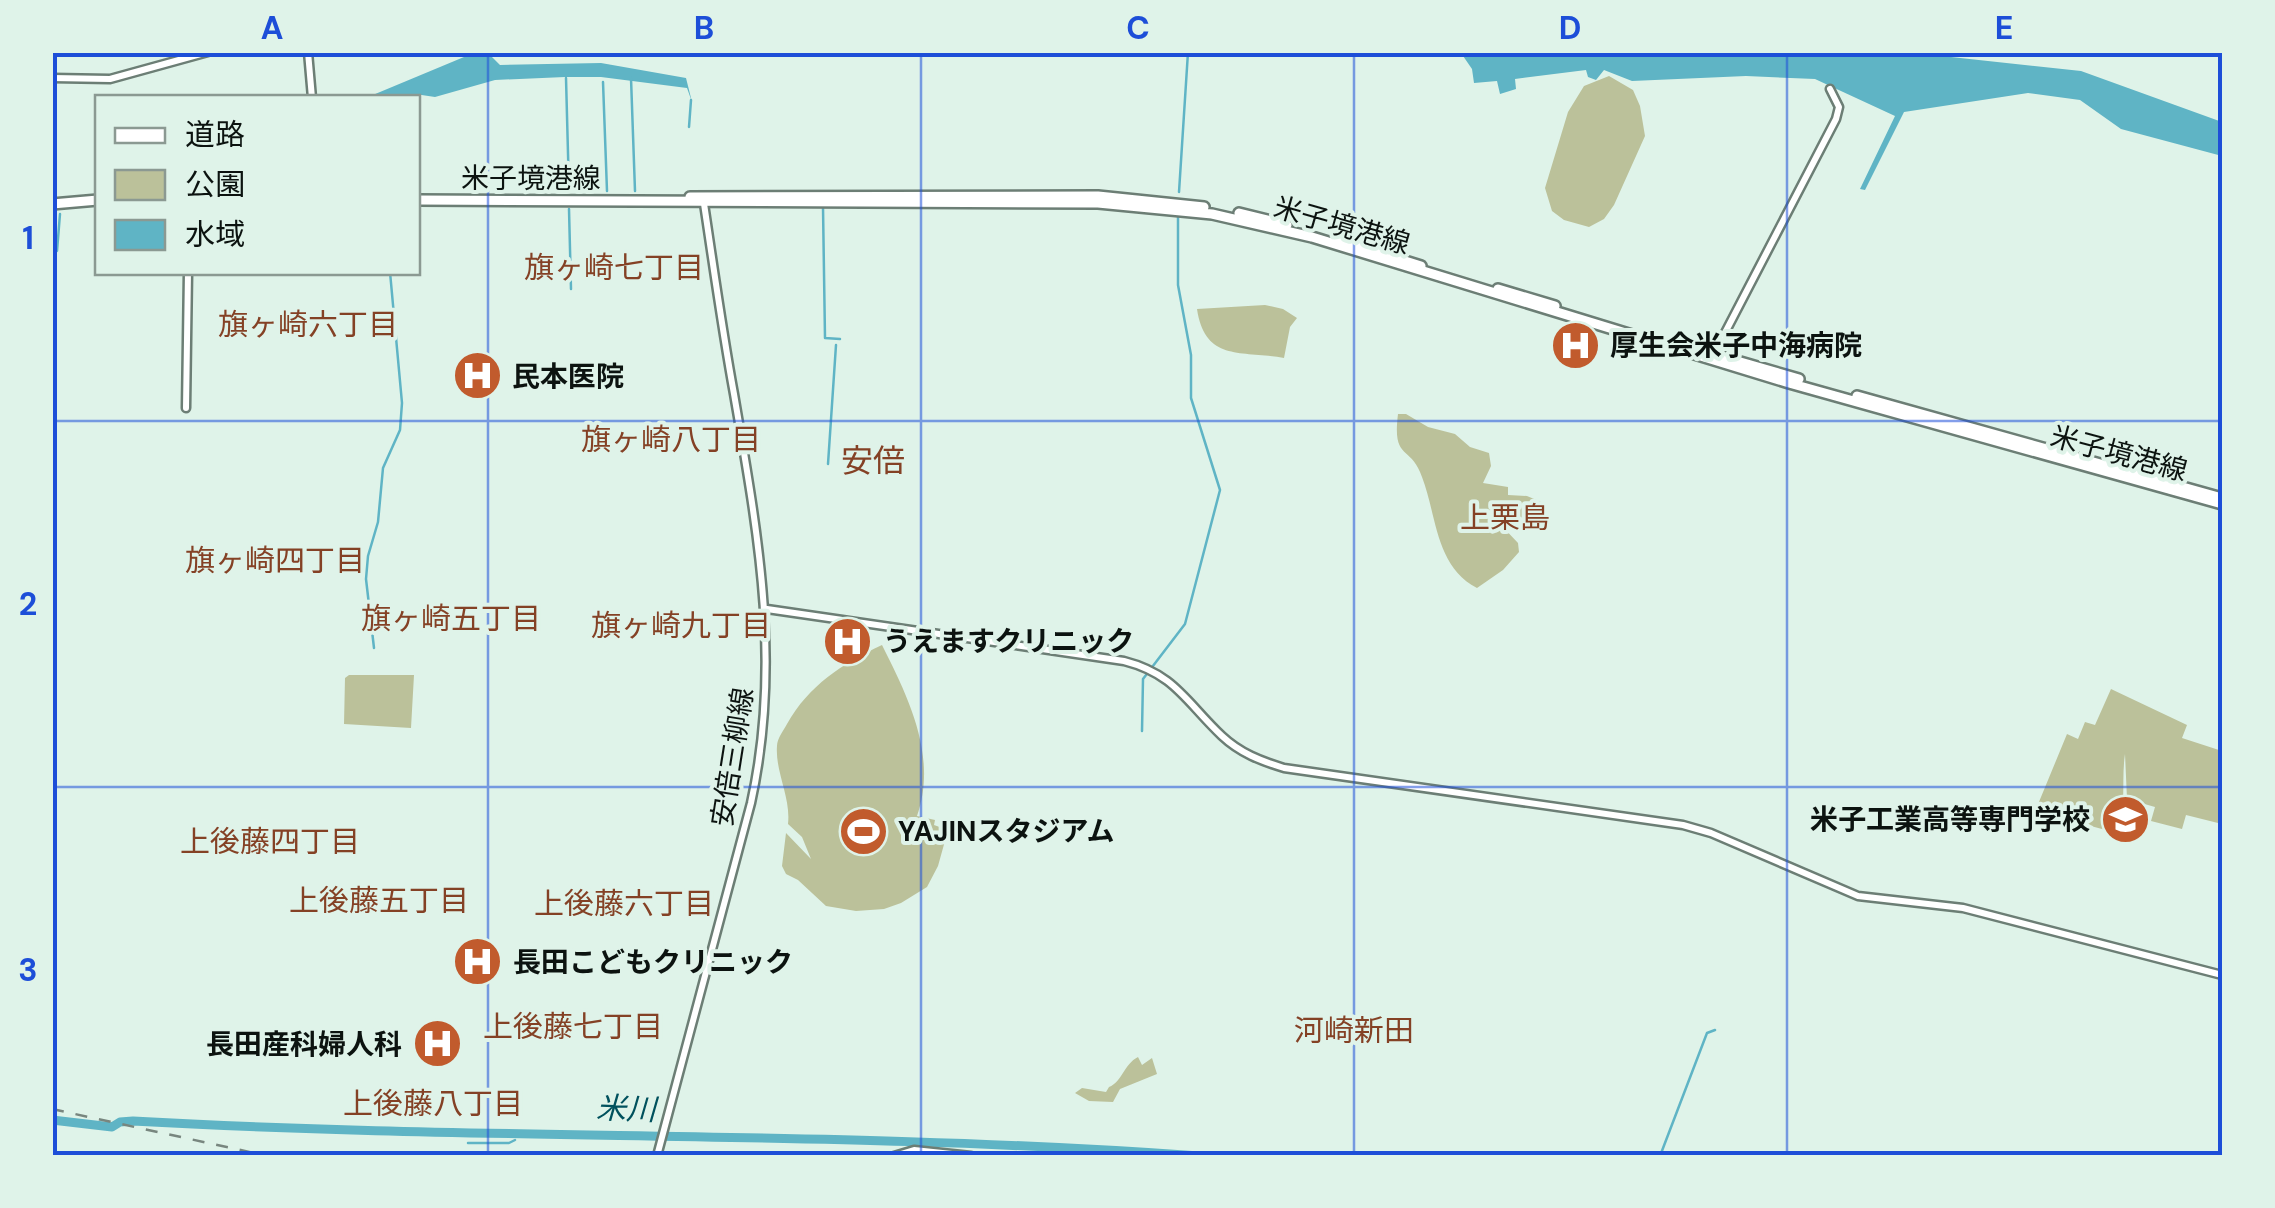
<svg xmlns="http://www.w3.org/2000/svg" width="2275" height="1208" viewBox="0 0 2275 1208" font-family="'DM Sans','Noto Sans JP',sans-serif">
	<rect width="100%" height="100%" fill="#dff3e9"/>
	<path fill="#bbc19a" d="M1609 76 1633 90 1640 106 1645 136 1614 205 1604 219 1589 227 1564 220 1552 211 1545 188 1568 112 1584 86Z
		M1265 305 1283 309 1297 318 1290 327 1284 358C1243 350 1205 363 1197 309Z
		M1398 414H1406L1428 427 1455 434 1470 447 1489 453 1491 466 1483 483 1508 487V495L1527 496 1546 504 1524 521 1509 509 1500 524 1518 543 1519 552 1503 570 1477 588C1435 566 1437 516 1422 477 1411 444 1392 462 1398 414Z
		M882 645C908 697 938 756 917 816L935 820 934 825 948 830 938 866 927 887 901 903 884 909 856 911 826 906 798 880 786 874 782 866 786 833 811 859 802 837 788 824C791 797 775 772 777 746 777 739 783 731 787 724 809 685 842 664 882 645Z
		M349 675H414L411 728 344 724 345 678Z
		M2111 689 2187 725 2182 738 2222 751V824L2186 815 2182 829 2151 821 2155 807 2127 799 2125 754C2121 781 2127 807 2117 833L2072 821 2071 815 2069 823 2034 814 2067 734 2078 739 2085 722 2095 725Z
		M1138 1057 1142 1065 1152 1058 1157 1074 1120 1089 1113 1102 1089 1101 1075 1093 1082 1088 1106 1092 1109 1087C1122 1082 1124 1064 1138 1057Z"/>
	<path fill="#5fb4c5" d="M467 52 488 53 500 65 601 63 686 78 692 102 687 88 601 77H565L495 80 435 97 415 94 368 97 464 57Z
		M1905 52 2081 71 2222 122V156L2121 129 2080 100 2028 93 1904 112 1865 190 1860 189 1895 116 1815 79 1746 76 1632 81 1604 70 1596 80 1588 77 1586 70 1515 79 1516 89 1500 94 1497 81 1474 83 1472 69 1461 53Z"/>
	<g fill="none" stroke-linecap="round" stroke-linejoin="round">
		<path stroke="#5fb4c5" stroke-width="2.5" d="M566 78 569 191
			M631 78 635 191
			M603 82 607 191
			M689 127 691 100
			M1179 192 1188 52
			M823 207 825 338 840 339
			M569 209 571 289
			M57 251 60 214
			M828 464 836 345
			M374 648 366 579 368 556 378 522 383 468 400 430 402 403 390 272
			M1142 731 1143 679 1185 624 1220 490 1191 398V355L1178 285V214
			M468 1143H509L515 1140
			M1660 1156 1707 1033 1715 1030"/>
		<path stroke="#5fb4c5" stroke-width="9" d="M52 1120 112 1127 120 1122 133 1121C488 1141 844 1130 1199 1156"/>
		<defs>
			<path id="tertiary" d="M308 52 312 98
				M52 78 110 79 208 52
				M1714 354 1836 119 1839 107 1830 89
				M186 408 188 272
				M767 609 1124 661C1175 674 1186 702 1222 736 1240 753 1261 761 1284 768L1683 825 1711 833 1858 896 1963 908 2222 975
				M657 1156 751 803C782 662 758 534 734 394 722 329 713 263 703 197
				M894 1156 914 1150 971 1156"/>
			<path id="primary" d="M690 197 1098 196 1204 207
				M418 200 1098 203 1212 214 1312 237 1789 383 2222 504
				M52 204 98 200
				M1239 213 1287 225
				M1335 239 1421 266
				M1498 289 1555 306
				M1723 357 1799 379
				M1857 396 2222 498"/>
		</defs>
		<use href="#tertiary" stroke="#6c7e75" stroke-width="11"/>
		<use href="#primary" stroke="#6c7e75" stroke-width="14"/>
		<use href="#tertiary" stroke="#fff" stroke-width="6"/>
		<use href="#primary" stroke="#fff" stroke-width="9"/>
		<path stroke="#78867f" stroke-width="2.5" stroke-dasharray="12 12" stroke-linecap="butt" d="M52 1109 268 1156"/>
	</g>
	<path fill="none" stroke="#1d4ed8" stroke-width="2.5" stroke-opacity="0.55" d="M488 52V1156M921 52V1156M1354 52V1156M1787 52V1156M52 421H2222M52 787H2222"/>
	<defs>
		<symbol id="hospital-disc" viewBox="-11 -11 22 22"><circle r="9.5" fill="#c15b2d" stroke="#dff3e9"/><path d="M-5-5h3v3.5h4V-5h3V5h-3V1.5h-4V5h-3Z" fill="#fff"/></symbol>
		<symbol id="university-disc" viewBox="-11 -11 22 22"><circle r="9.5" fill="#c15b2d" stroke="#dff3e9"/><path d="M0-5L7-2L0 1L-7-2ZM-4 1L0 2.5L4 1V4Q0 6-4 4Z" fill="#fff"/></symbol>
		<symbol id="stadium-disc" viewBox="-11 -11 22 22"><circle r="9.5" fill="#c15b2d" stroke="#dff3e9"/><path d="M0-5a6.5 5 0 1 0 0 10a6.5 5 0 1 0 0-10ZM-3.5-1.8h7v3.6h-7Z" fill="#fff"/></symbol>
	</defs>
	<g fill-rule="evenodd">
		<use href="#hospital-disc" x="1548" y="318" width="55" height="55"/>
		<use href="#hospital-disc" x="450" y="348" width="55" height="55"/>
		<use href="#hospital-disc" x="820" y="614" width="55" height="55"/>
		<use href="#university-disc" x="2098" y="792" width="55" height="55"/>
		<use href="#stadium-disc" x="836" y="804" width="55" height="55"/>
		<use href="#hospital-disc" x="450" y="934" width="55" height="55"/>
		<use href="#hospital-disc" x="410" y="1016" width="55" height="55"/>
	</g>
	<g text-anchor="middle" stroke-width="8" stroke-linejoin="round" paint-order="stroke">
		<g font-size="28" fill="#0c1310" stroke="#dff3e9">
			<text x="531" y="188">米子境港線</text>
			<text transform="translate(1342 225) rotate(16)" y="10">米子境港線</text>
			<text transform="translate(2119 453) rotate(15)" y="10">米子境港線</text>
			<text transform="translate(732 757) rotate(-81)" y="10">安倍三柳線</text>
		</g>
		<g font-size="28" font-weight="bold" fill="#0c1310" stroke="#dff3e9" text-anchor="start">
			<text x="1610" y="355">厚生会米子中海病院</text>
			<text x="512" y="386">民本医院</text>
			<text x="883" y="651">うえますクリニック</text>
			<text x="2090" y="829" text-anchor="end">米子工業高等専門学校</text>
			<text x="898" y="841">YAJINスタジアム</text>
			<text x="513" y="972">長田こどもクリニック</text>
			<text x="402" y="1054" text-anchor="end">長田産科婦人科</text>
		</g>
		<g font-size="30" fill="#844125" stroke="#dff3e9">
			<text x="614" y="278">旗ヶ崎七丁目</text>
			<text x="308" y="335">旗ヶ崎六丁目</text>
			<text x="671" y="450">旗ヶ崎八丁目</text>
			<text x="1505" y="528">上栗島</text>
			<text x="275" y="571">旗ヶ崎四丁目</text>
			<text x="451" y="629">旗ヶ崎五丁目</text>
			<text x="681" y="636">旗ヶ崎九丁目</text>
			<text x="270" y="852">上後藤四丁目</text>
			<text x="379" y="911">上後藤五丁目</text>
			<text x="624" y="914">上後藤六丁目</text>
			<text x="573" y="1037">上後藤七丁目</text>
			<text x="1354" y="1041">河崎新田</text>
			<text x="433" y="1114">上後藤八丁目</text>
		</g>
		<g font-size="30" font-style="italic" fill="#00515d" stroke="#dff3e9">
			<text transform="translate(626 1109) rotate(2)" y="10">米川</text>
		</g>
		<g font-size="32" fill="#844125" stroke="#dff3e9">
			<text x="873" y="472">安倍</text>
		</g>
	</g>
	<rect width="2275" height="1208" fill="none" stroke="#dff3e9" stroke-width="110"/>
	<rect x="95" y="95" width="325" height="180" fill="#dff3e9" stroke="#8b9992" stroke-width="2.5"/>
	<rect x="115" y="128" width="50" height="15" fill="#ffffff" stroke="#8b9992" stroke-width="2.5"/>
	<text x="185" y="145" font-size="30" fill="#0c1310">道路</text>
	<rect x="115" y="170" width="50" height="30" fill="#bbc19a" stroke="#8b9992" stroke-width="2.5"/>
	<text x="185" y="195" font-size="30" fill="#0c1310">公園</text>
	<rect x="115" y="220" width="50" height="30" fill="#5fb4c5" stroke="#8b9992" stroke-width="2.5"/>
	<text x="185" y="245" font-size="30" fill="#0c1310">水域</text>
	<rect x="55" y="55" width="2165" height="1098" fill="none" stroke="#1d4ed8" stroke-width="4"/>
	<g font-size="32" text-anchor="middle" font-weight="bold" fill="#1d4ed8">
		<text x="272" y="39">A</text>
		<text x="704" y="39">B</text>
		<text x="1138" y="39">C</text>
		<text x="1570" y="39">D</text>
		<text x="2004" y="39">E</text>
		<text x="28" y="249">1</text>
		<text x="28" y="615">2</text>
		<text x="28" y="981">3</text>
	</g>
</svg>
